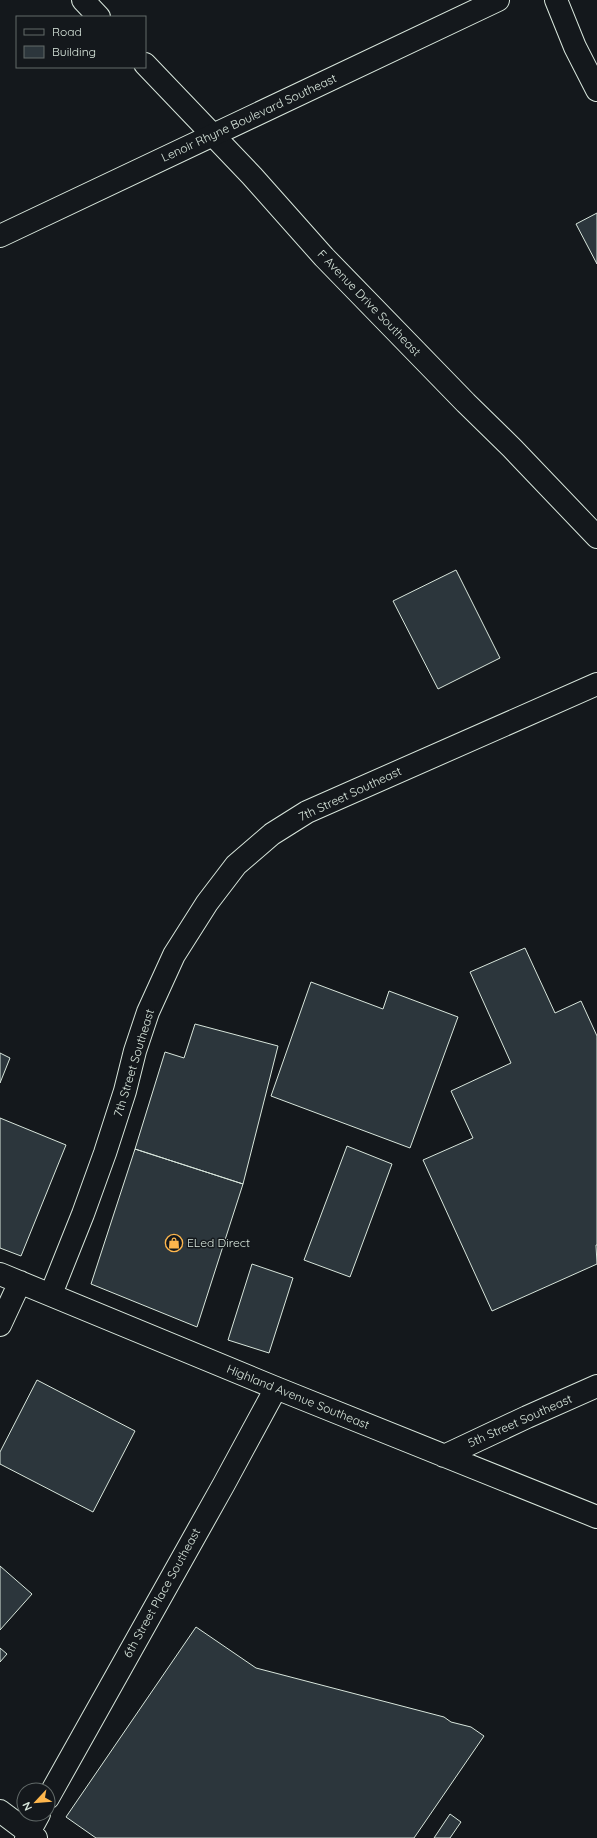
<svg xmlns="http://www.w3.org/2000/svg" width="597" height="1838" viewBox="0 0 597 1838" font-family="Quicksand,sans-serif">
	<rect width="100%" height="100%" fill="#14181c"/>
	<path fill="#2c363c" stroke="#d8e6dc" d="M597 213V264L576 224Z
		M456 570 500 658 438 689 393 601Z
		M525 948 555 1013 581 1001 597 1036V1245H596L597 1264 492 1311 423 1160 473 1138 451 1091 511 1063 470 972Z
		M311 982 383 1009 389 991 458 1017 410 1148 271 1096Z
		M195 1024 278 1046 243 1184 135 1149 165 1052 184 1058Z
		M0 1053 10 1058 0 1083Z
		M0 1118 66 1145 21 1256 0 1248Z
		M347 1146 392 1164 350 1277 304 1260Z
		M135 1149 243 1184 197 1327 91 1284Z
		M252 1264 293 1278 269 1353 228 1340Z
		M37 1380 135 1431 93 1512 0 1464V1452Z
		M0 1566 32 1594 0 1630Z
		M196 1627 256 1668 444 1717 451 1722 471 1727 484 1736 414 1838H96L66 1817Z
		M0 1648 7 1654 0 1662Z
		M450 1814 461 1822 450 1838H434Z"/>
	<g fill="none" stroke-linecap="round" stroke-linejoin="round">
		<defs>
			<path id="minor" d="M83 0 99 17
				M556 0 575 47 597 90
				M145 64 252 176 324 257 466 403 512 448 597 537
				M0 1274 276 1388 597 1517
				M51 1294 83 1214 105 1153 125 1091 135 1051 148 1012 174 955 207 903 236 865 272 834 307 812 597 684
				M0 1325 20 1282
				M444 1456 527 1417 597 1386
				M48 1798 224 1484 276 1388
				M0 1811 36 1838
				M26 1838 39 1814"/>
			<path id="major" d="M0 236 498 0"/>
		</defs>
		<use href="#minor" stroke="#d8e6dc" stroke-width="24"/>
		<use href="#major" stroke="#d8e6dc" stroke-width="24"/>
		<use href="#minor" stroke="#14181c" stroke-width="22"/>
		<use href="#major" stroke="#14181c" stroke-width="22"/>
	</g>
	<defs>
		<symbol id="shop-ring" viewBox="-11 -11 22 22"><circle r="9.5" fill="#14181c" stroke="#ffb74d" stroke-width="1.5"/><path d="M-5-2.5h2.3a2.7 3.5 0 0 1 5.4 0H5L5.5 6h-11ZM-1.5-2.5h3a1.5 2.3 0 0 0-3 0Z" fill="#ffb74d"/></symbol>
	</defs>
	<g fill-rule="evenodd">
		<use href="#shop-ring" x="164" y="1233" width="20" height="20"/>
	</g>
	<g text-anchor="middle" stroke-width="3" stroke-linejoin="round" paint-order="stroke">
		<g font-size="12" fill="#d8e6dc" stroke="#14181c">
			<text transform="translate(249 118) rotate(-25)" y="4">Lenoir Rhyne Boulevard Southeast</text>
			<text transform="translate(369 303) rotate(46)" y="4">F Avenue Drive Southeast</text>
			<text transform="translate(350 794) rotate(-25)" y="4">7th Street Southeast</text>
			<text transform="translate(134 1063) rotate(-73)" y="4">7th Street Southeast</text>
			<text transform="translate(298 1397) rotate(22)" y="4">Highland Avenue Southeast</text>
			<text transform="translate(520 1421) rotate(-24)" y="4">5th Street Southeast</text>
			<text transform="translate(162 1593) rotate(-61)" y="4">6th Street Place Southeast</text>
		</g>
		<g font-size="12" fill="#d8e6dc" stroke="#14181c" text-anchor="start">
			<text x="187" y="1247">ELed Direct</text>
		</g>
	</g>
	<rect x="16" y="16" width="130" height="52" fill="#14181c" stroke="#626a69"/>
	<rect x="24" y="29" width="20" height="6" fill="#14181c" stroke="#626a69"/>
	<text x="52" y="36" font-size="12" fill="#d8e6dc">Road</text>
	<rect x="24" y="46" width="20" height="12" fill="#2c363c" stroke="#626a69"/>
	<text x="52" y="56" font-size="12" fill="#d8e6dc">Building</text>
	<g transform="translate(36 1802) rotate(244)"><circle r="19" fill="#14181c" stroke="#626a69"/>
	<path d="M0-3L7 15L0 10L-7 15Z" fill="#ffb74d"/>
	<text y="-6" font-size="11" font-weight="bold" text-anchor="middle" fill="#d8e6dc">N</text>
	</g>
</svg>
